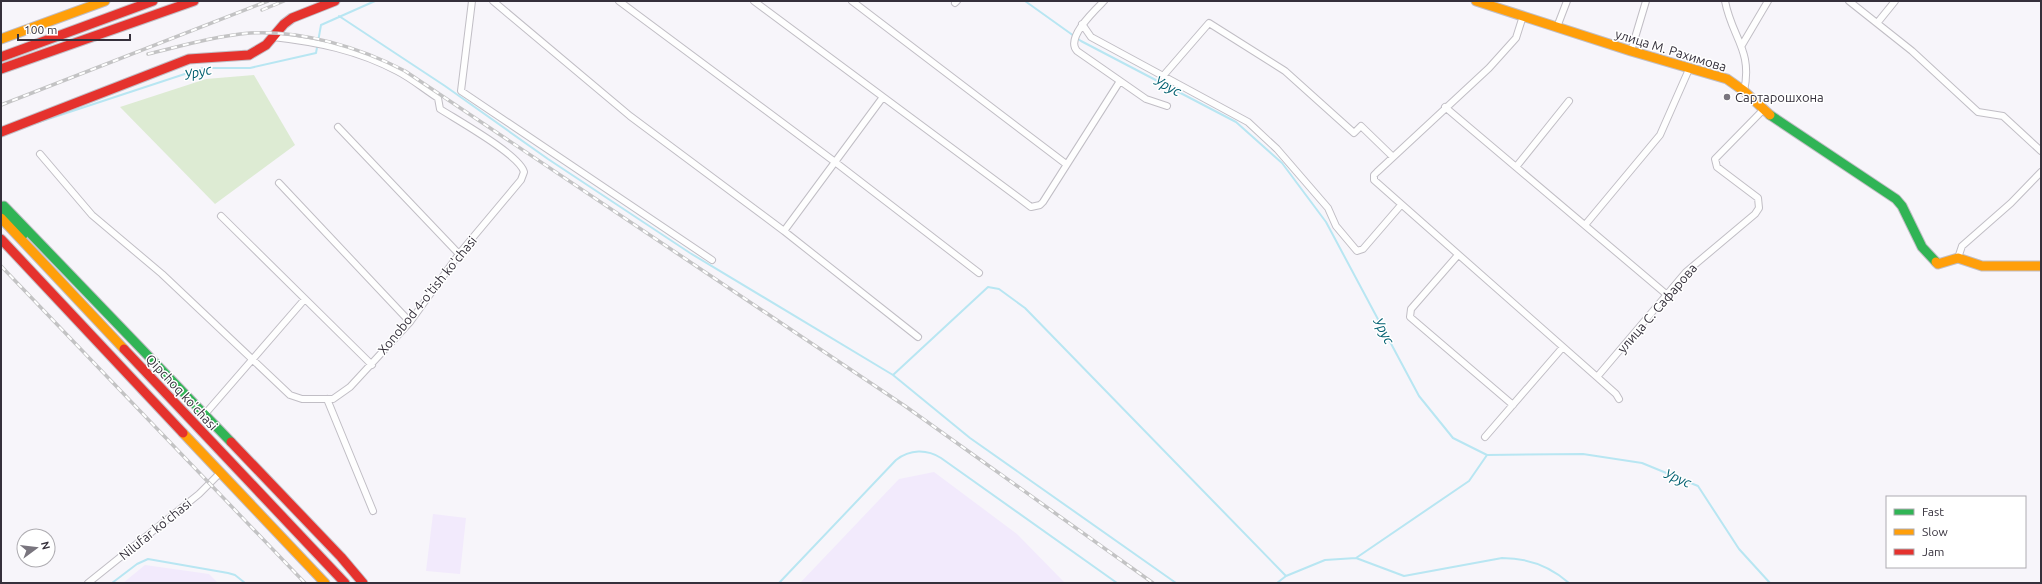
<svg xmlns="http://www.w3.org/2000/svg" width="2042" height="584" viewBox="0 0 2042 584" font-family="Ubuntu,sans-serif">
	<rect width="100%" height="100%" fill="#f7f5fa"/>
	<path fill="#f2eafc" d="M934 472 1017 534 1065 583H800L899 479Z
		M433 514 466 518 460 574 426 571Z
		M145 565 209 574 218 583H123Z"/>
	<path fill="#ddebd3" d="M254 75 295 145 215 204 120 107 206 79Z"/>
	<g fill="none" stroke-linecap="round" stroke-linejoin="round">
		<path stroke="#b8e6f2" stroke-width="2" d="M1025 1 1081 41 1236 122 1282 163 1326 222 1419 396 1453 438 1487 455 1583 454 1642 463 1698 486 1739 549 1770 583
			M339 16 445 86 548 159 690 253 893 375 970 438 1176 583
			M33 124 203 68H250L316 53 321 25 375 1
			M893 375 988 287 999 289 1025 308 1286 576
			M1356 558 1469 481 1487 455
			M112 583 137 564 148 559 228 573 235 575 245 583
			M779 583 896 460C910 449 927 449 941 458L1117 583
			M1277 583 1286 576 1325 560 1356 558 1404 576 1502 558C1528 558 1550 566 1569 583"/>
		<defs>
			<path id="street" d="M472 1 461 91 712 260
				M493 1 630 116 784 231 918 337
				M619 1 835 162 979 273
				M754 1 1031 207 1040 205 1043 202 1120 81
				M852 1 1066 164
				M1104 1C1094 11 1065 38 1077 51L1146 99 1167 106
				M1725 1C1732 38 1753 50 1744 91
				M1849 1 1912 51 1978 112 2003 116 2041 151
				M955 3 957 1
				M1523 16 1516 38 1489 68 1377 172 1374 175V180L1597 377 1616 394 1619 399
				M1878 22 1895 1
				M1082 24 1091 37 1248 122 1277 149 1328 208 1336 226 1357 251 1363 249 1401 205
				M1557 27 1567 1
				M1742 45 1768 1
				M1631 51 1646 1
				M1163 76 1209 23 1285 71 1354 133 1361 126 1393 157
				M1445 107 1666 294
				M338 127 459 254
				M40 154 92 215 162 274 290 395 302 399H333L350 387 410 322 459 254 521 180 524 172C520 155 457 120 440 109L438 98C424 89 411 78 397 71 357 50 317 42 273 37
				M1516 167 1569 101
				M279 183 410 322
				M221 216 372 365
				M1585 225 1660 135 1690 67
				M784 231 883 97
				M1458 255 1411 309 1410 317 1513 405
				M1958 258 1962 246 2011 203 2041 172
				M1597 377 1686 272 1755 214 1759 208 1758 198 1717 167 1715 159 1763 110
				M327 399 373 511
				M205 414 304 300
				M1485 437 1563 347
				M88 583 199 494 220 473"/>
			<path id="fast" d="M1770 115 1896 199 1902 206 1922 247 1936 262
				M1 206 23 235
				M4 206 231 442"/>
			<path id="slow" d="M1476 1 1631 51 1727 79 1744 91 1770 115
				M1 39 105 1
				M1 218 124 349
				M1936 262 1938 264 1958 258 1982 266H2041
				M183 433 325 583"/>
			<path id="jam" d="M1 57 153 1
				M1 69 194 1
				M1 132 189 59 249 55 266 45 284 24 292 18 335 1
				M1 239 183 433
				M124 349 345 583
				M231 442 341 557 363 583"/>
		</defs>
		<use href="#street" stroke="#c1bec5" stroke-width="8"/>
		<use href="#fast" stroke="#c1bec5" stroke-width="11"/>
		<use href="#slow" stroke="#c1bec5" stroke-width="11"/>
		<use href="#jam" stroke="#c1bec5" stroke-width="11"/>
		<use href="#street" stroke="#fefefe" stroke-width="6"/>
		<use href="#fast" stroke="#30b455" stroke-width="9"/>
		<use href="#slow" stroke="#ff9f0a" stroke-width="9"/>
		<use href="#jam" stroke="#e5322d" stroke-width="9"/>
		<defs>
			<path id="rail" d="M262 10 284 1
				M148 54C181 46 215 36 250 33 302 30 359 47 405 71L905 406 1153 583
				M1 105 268 1
				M1 266 305 583"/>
		</defs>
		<use href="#rail" stroke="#c3c3c4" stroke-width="3.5"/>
		<use href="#rail" stroke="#fff" stroke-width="2" stroke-dasharray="6" stroke-linecap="butt"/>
	</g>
	<circle fill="#79757e" stroke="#fff" stroke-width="1.5" cx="1727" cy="97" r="4"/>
	<g text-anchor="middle" stroke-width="3" stroke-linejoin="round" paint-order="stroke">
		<g font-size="13" fill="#35303b" stroke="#fff">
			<text transform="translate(1671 50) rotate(17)" y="5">улица М. Рахимова</text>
			<text transform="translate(427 295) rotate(-51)" y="5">Xonobod 4-o'tish ko'chasi</text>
			<text transform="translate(1657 308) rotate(-49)" y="5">улица С. Сафарова</text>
			<text transform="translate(182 392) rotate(47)" y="5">Qipchoq ko'chasi</text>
			<text transform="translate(155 529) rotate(-39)" y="5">Nilufar ko'chasi</text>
		</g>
		<g font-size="13" fill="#35303b" stroke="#fff" text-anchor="start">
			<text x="1735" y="102">Сартарошхона</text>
		</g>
		<g font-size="14" font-style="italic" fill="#005f70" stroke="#fff">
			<text transform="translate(198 72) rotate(-12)" y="5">Урус</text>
			<text transform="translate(1168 86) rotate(28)" y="5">Урус</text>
			<text transform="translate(1384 331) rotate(62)" y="5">Урус</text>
			<text transform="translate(1678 478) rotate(23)" y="5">Урус</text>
		</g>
	</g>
	<rect width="2042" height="584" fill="none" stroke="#35303b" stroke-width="4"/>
	<rect x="1886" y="496" width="140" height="72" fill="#ffffff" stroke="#aeacb1"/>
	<rect x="1894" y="509" width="20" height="6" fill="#30b455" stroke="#aeacb1"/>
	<text x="1922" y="516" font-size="12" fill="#35303b">Fast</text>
	<rect x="1894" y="529" width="20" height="6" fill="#ff9f0a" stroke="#aeacb1"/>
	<text x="1922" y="536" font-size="12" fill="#35303b">Slow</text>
	<rect x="1894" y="549" width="20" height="6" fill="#e5322d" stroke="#aeacb1"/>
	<text x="1922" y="556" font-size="12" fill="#35303b">Jam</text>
	<g transform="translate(36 548) rotate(75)"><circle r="19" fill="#ffffff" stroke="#aeacb1"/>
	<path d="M0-3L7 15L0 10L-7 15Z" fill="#79757e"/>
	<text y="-6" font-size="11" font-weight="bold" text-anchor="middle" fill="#35303b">N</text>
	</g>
	<path d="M18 34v6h112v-6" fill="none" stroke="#35303b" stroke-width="2"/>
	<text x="24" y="34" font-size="12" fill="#35303b" stroke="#ffffff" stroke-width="3" paint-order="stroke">100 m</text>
</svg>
